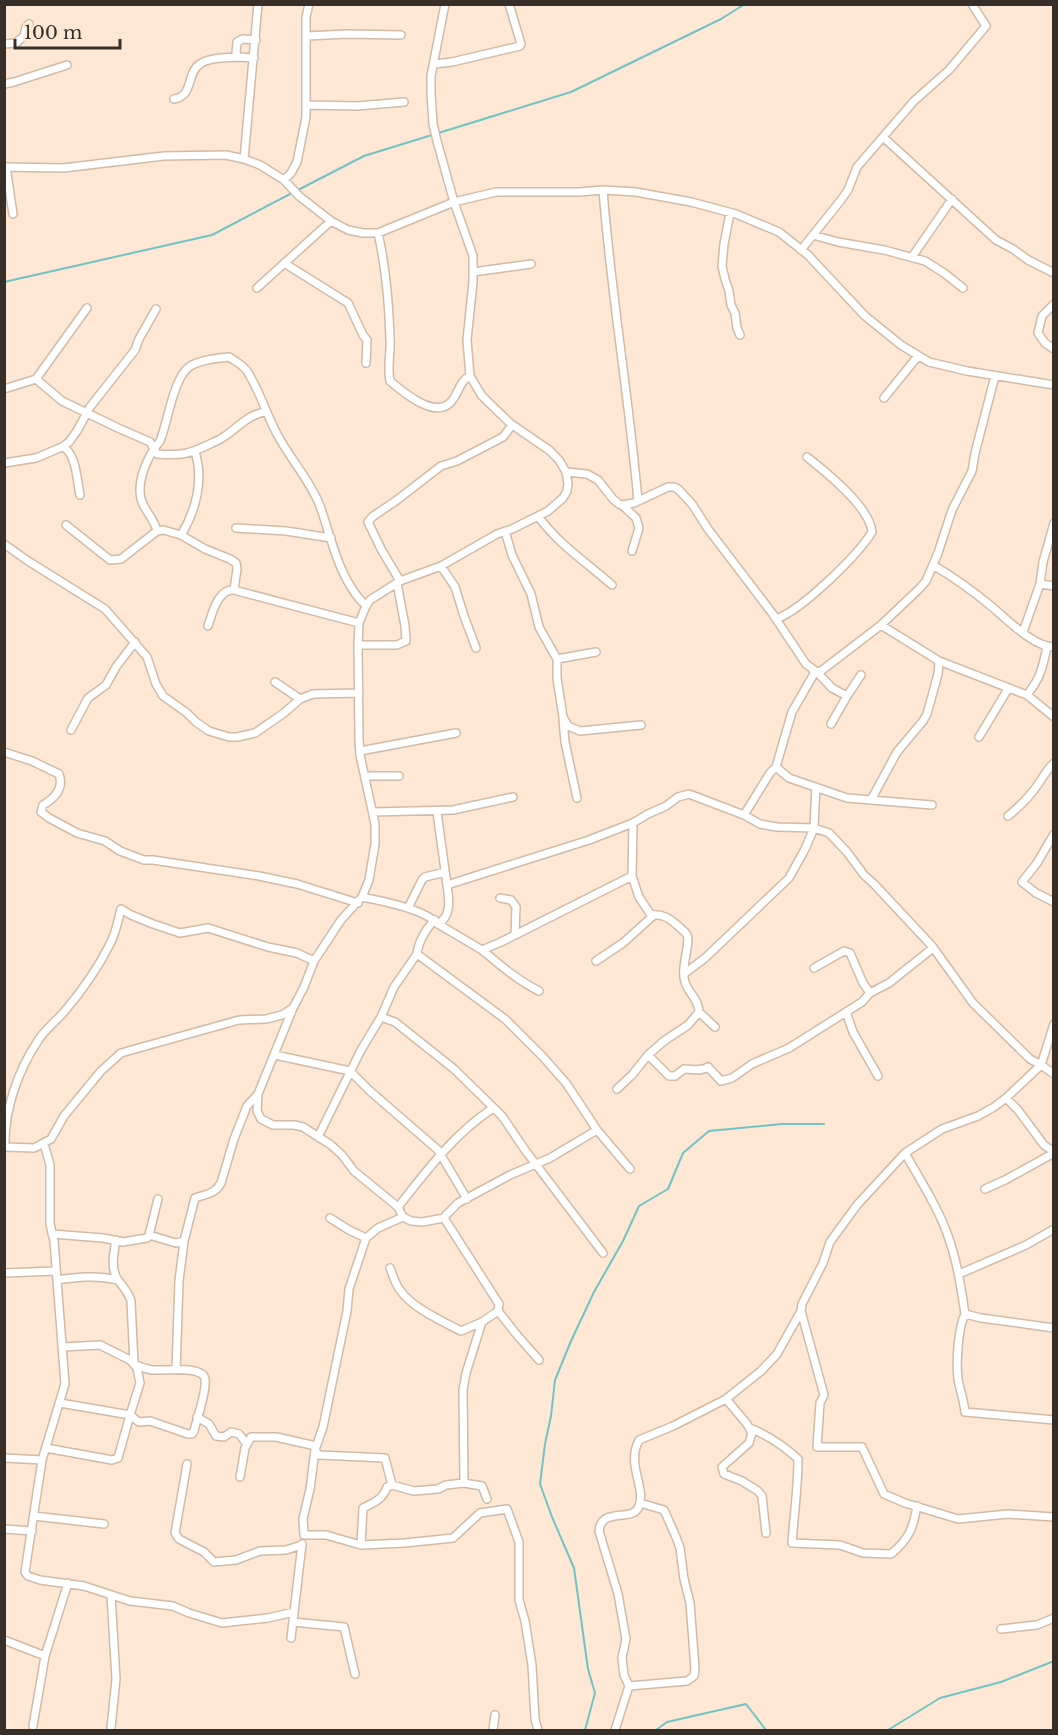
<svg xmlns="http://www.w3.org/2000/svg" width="1058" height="1735" viewBox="0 0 1058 1735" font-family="'Libre Baskerville',serif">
	<rect width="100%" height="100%" fill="#fee7d4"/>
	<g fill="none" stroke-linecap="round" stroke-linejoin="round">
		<path stroke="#71c4c5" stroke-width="2" d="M298 190 364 156 571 92 721 19 745 4
			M4 282 212 235 292 193
			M585 1730 595 1693 588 1669 574 1568 552 1517 540 1484 545 1444 551 1416 555 1380 571 1341 594 1292 623 1241 639 1206 668 1189 683 1153 709 1131 782 1124H824
			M656 1730 667 1722 746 1704 766 1730
			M888 1730 940 1698 1001 1682 1054 1661"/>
		<defs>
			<path id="street" d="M307 36 347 34 401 35
				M4 44 16 43 24 36 26 27 29 24
				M254 58 238 57 236 53 237 42 243 39 256 40
				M434 64 452 62 520 46 521 44 509 4
				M4 84 14 82 67 65
				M174 99C194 96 186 73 200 64 210 57 226 58 238 57
				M306 105 357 106 404 102
				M883 137 996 240 1013 249 1028 260 1054 273
				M244 159 258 4
				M4 167 63 168 164 156 226 155 244 159 260 165 284 180 299 196 331 221 348 230 363 233H378L454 202 496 192H579L603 190 636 192 691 202 736 214 779 232 808 255 865 316 901 345 929 362 967 371 1054 385
				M6 167 13 214
				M284 180 291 173 297 162 306 117V17L309 4
				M603 190C611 294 629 397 638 501
				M730 213 724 244 722 266 725 279 729 291 731 305 735 313 737 328 740 335
				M378 233C386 268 389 304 390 339 391 353 387 367 390 381 404 393 439 423 454 398 459 390 461 380 470 376
				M813 235 838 242 884 250 925 261 944 273 963 288
				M801 250 841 200 848 190 857 167 914 101 949 70 986 26 972 4
				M912 257 952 199
				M284 263 348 303 363 335 367 340 366 363
				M473 272 531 264
				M257 288 331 221
				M1054 304 1042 316 1038 333 1045 343 1054 349
				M36 379 87 308
				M4 389 36 379 62 401 118 428 150 442 157 454C182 456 190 454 212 443 217 441 221 439 225 436 237 428 250 413 266 412
				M884 398 918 356
				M62 447C76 451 77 481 80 495
				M4 463 36 458 62 447 69 442 77 431 90 407 135 350 139 339 156 309
				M566 472 587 474 598 480 613 499 619 504 622 505 636 518 639 528 632 551
				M622 505 634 503 668 487H674L678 489 692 504 708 529 772 613 806 664 817 672 832 688 847 696
				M538 516C558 544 586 562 612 585
				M66 525 110 560 121 559 157 531 163 530 181 535 205 549 230 559 236 563 237 569 234 590 359 623
				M236 528 286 531 331 538
				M157 531C154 519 146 512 142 502 135 483 148 455 160 441 168 422 173 379 189 367 198 360 218 358 229 357 235 361 243 365 247 371 260 391 266 414 277 434 290 459 310 480 320 506 332 540 339 580 366 606
				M505 531 512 555 531 594 539 627 557 659V678L563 717 568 726 580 731 641 725
				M181 535C196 511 204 479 195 452
				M4 544 28 561 105 609 147 657 156 684 163 696 187 713 196 722 209 731 229 737H237L255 733 284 713 300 699 313 694 359 693
				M933 565C953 577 973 591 991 606 1007 619 1033 647 1054 647
				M441 566 455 587 464 616 476 648
				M400 581 381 549 368 522 372 517 397 500 441 466 457 461 503 437 512 425
				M1040 584 1054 586
				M776 619C802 610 858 555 872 532 870 507 826 472 807 457
				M881 625 939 661 1027 695 1054 717
				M208 626C212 614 218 588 234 590
				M1023 632 1040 584 1043 562 1054 523
				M358 645H397L406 641 405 626 397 583
				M557 659 596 652
				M812 669 815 672 821 671 881 625 919 589 926 581 938 553 952 510 972 471 975 453 995 376
				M275 682 300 699
				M1027 695C1041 677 1042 669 1047 647
				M563 719 565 742 577 798
				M831 724 847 696 861 675
				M71 730 88 698 106 685 116 667 135 642
				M979 737 1008 689
				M360 751 456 733
				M4 752 32 761 59 774C64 788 55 798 43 805L41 812 49 818 77 833 105 841 120 851 144 860H153L259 876 297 884 358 903
				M776 767 789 778 847 798 932 805
				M365 776H399
				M871 800 897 752 923 721 927 714 938 674 939 661
				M373 812 453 810 513 797
				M437 812 447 885
				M744 815 770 773 776 767 792 712 815 672
				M1008 816C1019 807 1031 795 1039 783 1044 776 1047 769 1054 763
				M633 823 632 876 639 897 651 915C663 914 669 918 677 925 680 928 685 931 687 935 691 943 680 968 685 982 688 993 699 999 699 1012L715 1027
				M1054 834 1037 863 1022 882 1036 893 1054 902
				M362 897C382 901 424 909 438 924 452 916 449 899 447 885L589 840 633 823 648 814 666 806 678 797 689 794 744 815 760 824 777 827 814 828 829 833 847 852 864 875 874 884 932 946 973 1003 1030 1059 1041 1065 1054 1074
				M500 898 511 900 516 907 515 935
				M408 908 422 880 425 877 445 872
				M435 920C426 928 418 943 417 954L505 1019 543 1057 566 1083 597 1130 630 1169
				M438 924 482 950 501 942 632 876
				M482 950C500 965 517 980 539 991
				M596 961 623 943 654 915
				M814 968 844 951 850 953 863 983 870 993
				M684 974 705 958 789 878 805 849 814 828 816 787
				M846 1012 853 1032 878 1076
				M381 1017 395 1022 454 1069 502 1116 525 1150 603 1253
				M275 1055 350 1071 370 1091 438 1150 467 1199
				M648 1055 669 1076H675L684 1069C693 1069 700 1072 708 1067L721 1081 732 1078 752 1064 789 1048 862 1002 870 993 889 983 933 948
				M617 1089 632 1075 648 1055 664 1041 688 1025 699 1012
				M258 1094 257 1111 261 1119 273 1125H294L303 1127 331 1145 342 1155 354 1171 398 1207 403 1217 411 1221 422 1222 444 1218 446 1215 458 1203 510 1175 550 1158 597 1130
				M1006 1098 1018 1110 1044 1145 1054 1152
				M318 1137 361 1050 381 1017 394 987 417 954
				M44 1144 50 1165V1224L54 1241 65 1384 42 1460 25 1572 28 1576 40 1580 84 1586 130 1601 173 1606 189 1613 222 1623 268 1618 294 1612
				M4 1147 34 1148 51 1139 64 1116 101 1071 121 1053 239 1020 266 1019 282 1015 293 1008 304 987 314 961 341 920 362 897 369 880 375 844V824L360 755 359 739 358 645 359 623 366 606 370 600 400 581 441 566 497 534 512 529 548 511 563 498 567 491 568 484 566 472 559 460 549 450 511 424 482 396 470 376 467 340 473 282V256L454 202 437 141 433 124 431 93V76L445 4
				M5 1147C4 1110 18 1070 39 1039 46 1029 56 1021 64 1012 81 992 98 968 110 944 116 933 118 920 121 909L131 915 153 924 180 933 208 928 268 947 297 953 314 961
				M905 1153C920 1180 938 1207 948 1236 957 1261 961 1287 965 1314L981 1318 1054 1328
				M985 1189 1005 1180 1054 1153
				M398 1207C428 1169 453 1135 493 1108
				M403 1217 378 1228 366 1238 349 1289 347 1311 323 1427 315 1450 310 1489 303 1519 304 1535H326L361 1545 363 1508C374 1503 383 1499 387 1487L392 1485 414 1491 438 1489 446 1485 464 1483 482 1486 487 1499
				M330 1218 349 1230 366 1238
				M444 1218 499 1304 498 1311 482 1322 466 1373 463 1390 464 1483
				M52 1234 103 1238 123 1242 147 1238 149 1235 176 1243 184 1241 179 1281 176 1370
				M149 1235 158 1199
				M184 1241 195 1198C206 1194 215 1194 221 1183L234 1139 247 1106 258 1094 293 1008
				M390 1268C393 1275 395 1284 400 1290 412 1308 442 1321 461 1331L482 1322
				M4 1273 56 1271
				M959 1274 1026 1245 1054 1229
				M57 1280C77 1277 97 1275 118 1280
				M498 1311 517 1335 539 1360
				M801 1311 824 1395 820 1403 817 1447H862L884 1494 905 1503 958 1519 1008 1514 1054 1517
				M965 1314C958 1328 956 1363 958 1379 960 1391 964 1400 965 1412L1054 1420
				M62 1347 100 1345 130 1360 137 1368 140 1383 130 1415 139 1422 150 1421 188 1434H192L194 1431C197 1418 207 1391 205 1379 203 1365 164 1371 152 1370 146 1369 140 1367 134 1364L131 1301C128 1291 123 1287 118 1280 110 1269 114 1252 116 1240
				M726 1399 747 1424 752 1433 749 1443 722 1467 724 1474 742 1481 758 1491 762 1496 766 1533
				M197 1417 209 1424 216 1436 224 1437 231 1432 239 1434 247 1444
				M750 1428C769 1436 783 1445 798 1459 798 1487 794 1515 792 1543L840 1545 863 1553 891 1554C909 1539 913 1529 917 1506
				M46 1448 112 1460 118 1458 130 1415 60 1403
				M315 1450 319 1455 385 1458 392 1485
				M4 1458 42 1460
				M187 1464 175 1533 179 1539 204 1552 214 1562 236 1560 260 1551 286 1550 302 1545
				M240 1477 245 1448 251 1437H276L316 1446
				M34 1516 104 1524
				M4 1529 32 1531
				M361 1545 405 1543 453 1538 480 1513 507 1509 519 1542V1600L525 1621 532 1665 535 1719 538 1730
				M293 1622 344 1627 355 1674
				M1001 1629 1037 1625 1054 1618
				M291 1638 302 1544
				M4 1640 45 1656
				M629 1686 687 1681 694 1676 695 1668 690 1603 684 1579 680 1548 676 1537 664 1510 640 1503
				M33 1726 45 1656 68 1583
				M111 1728 116 1679 111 1595
				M493 1730 495 1715
				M615 1730 629 1686 624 1675 622 1658 626 1639 618 1594 599 1531C601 1506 634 1523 639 1506 646 1486 626 1465 639 1440L673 1426 726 1399 761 1371 777 1354 801 1311 802 1304 823 1263 830 1242 857 1205 905 1153 942 1129 978 1116 994 1107 1006 1098 1041 1065 1054 1024"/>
		</defs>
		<use href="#street" stroke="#d1bba8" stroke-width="10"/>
		<use href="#street" stroke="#fff" stroke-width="7"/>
	</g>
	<rect width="1058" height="1735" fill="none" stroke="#362e27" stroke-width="12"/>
	<path d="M15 39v9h105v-9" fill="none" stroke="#362e27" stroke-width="3"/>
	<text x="24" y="39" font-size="18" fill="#362e27" stroke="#fee7d4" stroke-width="4.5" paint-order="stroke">100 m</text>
</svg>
